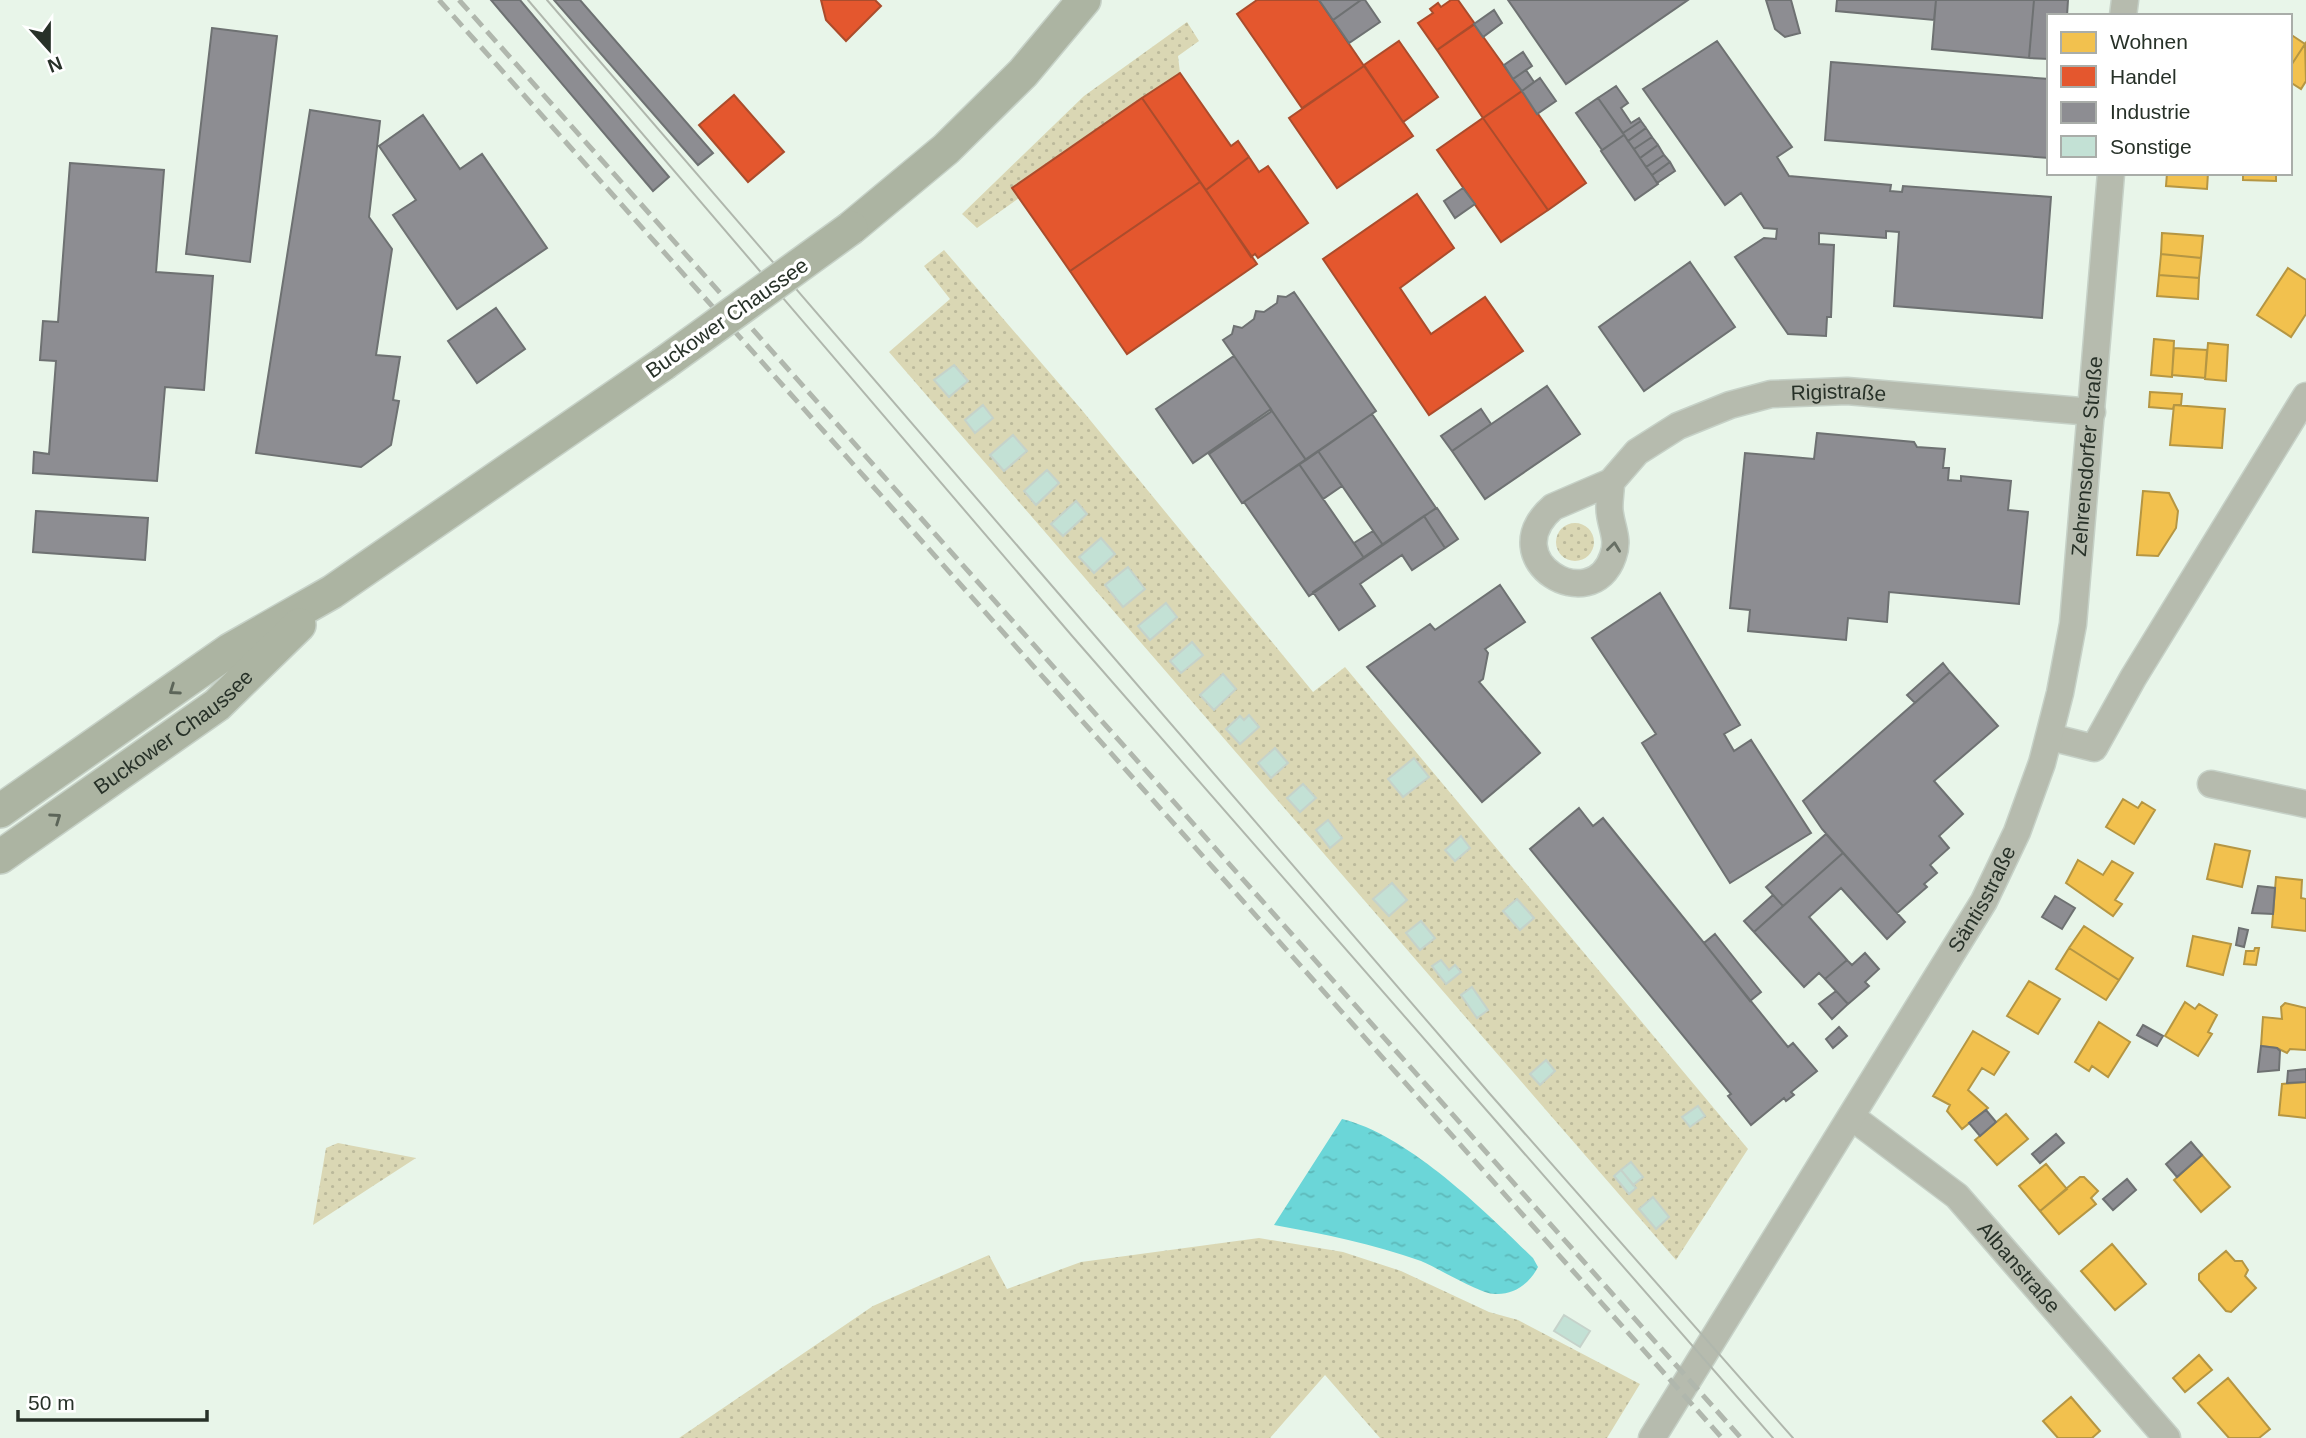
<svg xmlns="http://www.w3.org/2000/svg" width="2306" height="1438" viewBox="0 0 2306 1438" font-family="Arial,sans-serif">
	<defs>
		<pattern id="grass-dots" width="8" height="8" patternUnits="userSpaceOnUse" patternTransform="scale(1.75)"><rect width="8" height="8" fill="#dad7b4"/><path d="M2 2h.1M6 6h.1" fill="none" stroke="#bbb99b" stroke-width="1.8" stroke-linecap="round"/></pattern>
		<pattern id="water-ripples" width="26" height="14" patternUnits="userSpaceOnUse" patternTransform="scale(1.75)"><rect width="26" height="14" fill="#6bd6d8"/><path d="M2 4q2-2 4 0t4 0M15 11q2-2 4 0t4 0" fill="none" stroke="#5db8b9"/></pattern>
	</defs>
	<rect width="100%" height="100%" fill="#e8f5e9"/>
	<path fill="url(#grass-dots)" d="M1187 22 1199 41 1178 56 1180 73 1013 188 1019 198 977 228 962 214 1084 96Z
		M944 250 1081 409 1313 692 1345 667 1748 1149 1676 1260 889 352 950 299 924 266Z
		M1556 542a19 19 0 1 1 38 0a19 19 0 1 1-38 0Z
		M338 1143 416 1158 313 1225 326 1148Z
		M1259 1238 1343 1252 1401 1271 1489 1312 1518 1320 1640 1384 1607 1438H1380L1325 1375 1270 1438H679L873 1306 989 1255 1007 1289 1081 1262Z"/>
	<path fill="url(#water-ripples)" d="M1342 1119C1408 1135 1485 1211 1533 1258L1538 1267C1529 1284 1514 1295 1495 1294 1480 1294 1438 1268 1421 1261 1373 1244 1324 1234 1274 1225Z"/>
	<path fill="#f2c14e" stroke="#b59643" stroke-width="2" d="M2290 34 2305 44 2290 67Z
		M2305 44 2306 81 2301 89 2290 82V67Z
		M2167 173H2208L2207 189 2166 186Z
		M2243 173H2276V181L2243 180Z
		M2162 233 2203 236 2201 258 2161 254Z
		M2161 254 2201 258 2199 278 2159 275Z
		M2288 268 2306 280V314L2291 337 2257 315Z
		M2159 275 2199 278 2198 299 2157 296Z
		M2154 339 2174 341 2172 377 2151 375Z
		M2208 343 2228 345 2226 381 2205 379Z
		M2174 348 2207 350 2205 378 2172 375Z
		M2150 392 2182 394 2181 405H2174L2173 409 2149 407Z
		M2174 405 2225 409 2222 448 2170 445Z
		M2143 491 2169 493 2178 511 2176 528 2158 556 2137 555Z
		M2123 799 2138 808 2142 802 2155 810 2134 844 2106 827Z
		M2215 844 2250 851 2242 887 2207 879Z
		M2078 860 2103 875 2112 861 2133 873 2115 900 2122 904 2113 916 2066 883Z
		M2276 877 2302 880 2301 898 2306 899V931L2272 927Z
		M2084 926 2133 958 2119 980 2069 948Z
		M2193 936 2231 944 2223 975 2187 966Z
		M2069 948 2119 980 2106 1000 2056 969Z
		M2255 948H2259L2256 965 2244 964 2246 951H2254Z
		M2029 981 2060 999 2038 1034 2007 1016Z
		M2185 1002 2195 1009 2199 1004 2217 1015 2208 1032 2212 1034 2198 1056 2165 1036Z
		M2285 1003 2306 1008V1050L2290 1049 2287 1053 2277 1048 2261 1046 2263 1017 2282 1019 2281 1007Z
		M2099 1022 2130 1042 2108 1077 2092 1066 2089 1071 2075 1062Z
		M1973 1031 2009 1052 1994 1075 1982 1068 1968 1090 1988 1108 1962 1129 1947 1111 1950 1105 1933 1096Z
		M2306 1082V1118L2279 1115 2282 1084Z
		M2006 1114 2028 1139 1997 1165 1975 1140Z
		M2202 1155 2230 1187 2201 1212 2174 1180Z
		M2046 1164 2067 1189 2040 1211 2019 1186Z
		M2080 1177H2084L2098 1191 2091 1198 2096 1204 2059 1234 2040 1211Z
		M2112 1244 2146 1284 2115 1310 2081 1271Z
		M2226 1251 2235 1261H2242L2248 1270 2245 1276 2256 1288 2231 1312 2226 1311 2199 1280V1274Z
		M2199 1355 2212 1370 2185 1392 2173 1378Z
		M2228 1378 2270 1429 2259 1438H2229L2198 1403Z
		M2071 1397 2100 1431 2092 1438H2058L2043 1421Z"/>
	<path fill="#e4572e" stroke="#ab4c2c" stroke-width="2" d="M821 0H875L881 6 846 41 826 20Z
		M1257 0H1319L1364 66 1302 108 1237 14Z
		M1451 0H1458L1475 24 1437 50 1418 23 1433 13 1430 9 1438 3 1441 7Z
		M1474 24 1522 91 1483 118 1437 50Z
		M1399 41 1438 97 1403 122 1364 65Z
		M1364 66 1413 136 1337 188 1289 118Z
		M1180 73 1231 146 1238 141 1249 157 1206 190 1142 98Z
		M1522 91 1586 183 1548 210 1483 118Z
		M734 95 784 152 748 182 699 125Z
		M1142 98 1200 182 1070 271 1012 188Z
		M1483 118 1548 210 1501 242 1437 150Z
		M1249 157 1259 172 1268 166 1308 223 1258 258 1255 254 1251 257 1206 190Z
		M1200 182 1257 264 1127 354 1070 271Z
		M1417 194 1454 248 1400 288 1431 334 1485 297 1523 351 1429 415 1323 259Z"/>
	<path fill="#8d8d92" stroke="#6e7172" stroke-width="2" d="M491 0H520L669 177 653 191Z
		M554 0H580L713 153 698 165Z
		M1319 0H1361L1333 20Z
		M1361 0H1365L1380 22 1349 43 1333 20Z
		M1508 0H1688L1566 84Z
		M1766 0H1791L1800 33 1785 37 1775 29Z
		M1837 0H1936L1934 20 1836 11Z
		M1936 0H2034L2029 58 1932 49Z
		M2034 0H2068L2067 16H2049V59L2029 58Z
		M1494 10 1502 23 1483 37 1474 24Z
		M212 28 277 36 250 262 186 254Z
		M1717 41 1792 147 1777 157 1789 176 1891 185 1890 191 1902 192 1903 186 2051 197 2042 318 1894 306 1899 232 1886 231V238L1819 233V244L1834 245 1831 317H1827L1826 336 1788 334 1735 257 1764 238 1776 239 1777 229 1764 228 1741 193 1725 205 1643 89Z
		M1523 52 1532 66 1513 79 1504 65Z
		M1831 62 2049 79V158L1825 140Z
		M1526 70 1534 82 1522 91 1513 79Z
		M1540 78 1556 101 1537 114 1522 91Z
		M1616 86 1628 103 1621 108 1631 123 1639 118 1641 121 1623 133 1598 98Z
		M1598 98 1624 135 1602 150 1576 113Z
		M310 110 380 121 369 217 392 249 376 355 400 357 393 400 399 401 391 445 361 467 256 453Z
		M423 115 460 169 482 154 547 248 457 309 393 215 416 200 379 146Z
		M1641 121 1646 128 1628 141 1623 133Z
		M1646 128 1652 137 1634 149 1628 141Z
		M1624 135 1658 184 1635 200 1601 151Z
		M1652 137 1658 145 1640 158 1634 149Z
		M1658 145 1664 155 1646 167 1640 158Z
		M1664 155 1670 162 1652 175 1646 167Z
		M1670 162 1675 171 1657 183 1652 175Z
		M70 163 164 170 156 272 213 276 204 390 165 387 157 481 33 473 34 452 49 454 56 361 40 360 43 321 58 322Z
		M1463 188 1475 204 1455 218 1444 201Z
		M1690 262 1735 327 1644 391 1599 327Z
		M1294 292 1376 411 1306 460 1223 340 1232 334 1234 326 1242 328 1254 319 1256 311 1264 312 1277 303 1278 296 1286 297Z
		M496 308 525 349 477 383 448 341Z
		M1234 356 1271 409 1193 463 1156 409Z
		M1547 386 1580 434 1485 499 1452 451Z
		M1481 409 1491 424 1452 451 1441 436Z
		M1272 411 1306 460 1242 503 1209 454Z
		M1372 414 1436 508 1383 545 1318 451Z
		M1817 433 1914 442 1917 447 1945 449 1943 468H1949L1948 480 1961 481V476L2011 481 2008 510 2028 512 2019 604 1889 592 1887 622 1848 618 1846 640 1748 631 1750 610 1730 608 1745 453 1814 459Z
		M1318 451 1342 486 1323 499 1299 464Z
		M1299 464 1364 558 1309 596 1244 502Z
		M1437 508 1458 539 1445 548 1424 516Z
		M36 511 148 518 145 560 33 552Z
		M1424 516 1445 548 1412 570 1402 555 1360 584 1375 606 1339 630 1313 592Z
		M1373 531 1383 545 1364 558 1354 543Z
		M1500 585 1525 622 1485 649 1488 653 1483 679 1479 682 1540 753 1482 802 1367 667 1430 624 1435 630Z
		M1660 593 1740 725 1724 734 1734 751 1751 740 1811 833 1730 883 1642 743 1656 734 1592 638Z
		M1943 663 1950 672 1915 703 1907 695Z
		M1950 672 1998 726 1934 781 1963 814 1939 836 1949 848 1930 865 1937 873 1924 884 1927 887 1897 913 1822 829 1803 801Z
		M1579 808 1593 826 1603 818 1788 1047 1793 1043 1817 1071 1791 1092 1794 1095 1786 1101 1784 1098 1751 1125 1728 1096 1731 1094 1530 849Z
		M1826 834 1843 853 1783 906 1766 887Z
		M1843 853 1905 922 1887 939 1841 888 1809 917 1847 960 1825 979 1819 973 1804 987 1754 932Z
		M2258 886 2275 888 2273 914 2252 913Z
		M1773 895 1783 906 1754 932 1744 921Z
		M2055 896 2075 908 2062 929 2042 917Z
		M2239 928 2248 930 2244 947 2236 945Z
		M1715 934 1761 992 1750 1001 1704 943Z
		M1865 953 1879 969 1865 982 1869 986 1848 1004 1825 979 1847 960 1852 965Z
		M1836 991 1848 1004 1832 1019 1819 1004Z
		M2143 1025 2163 1036 2157 1046 2137 1035Z
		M1839 1027 1847 1036 1833 1048 1826 1039Z
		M2261 1046 2277 1048 2280 1051 2279 1070 2258 1072Z
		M2306 1069V1082L2287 1083 2288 1071Z
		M1986 1110 1996 1122 1980 1136 1969 1123Z
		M2056 1134 2064 1143 2040 1163 2032 1154Z
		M2191 1142 2202 1155 2177 1177 2166 1164Z
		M2127 1179 2136 1190 2113 1210 2103 1199Z"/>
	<path fill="#c3e1d5" stroke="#c5d2ca" stroke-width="2" d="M954 365 968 381 949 397 934 380Z
		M983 405 993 418 975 433 965 420Z
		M1013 435 1027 451 1004 471 990 455Z
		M1047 470 1059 483 1036 505 1024 491Z
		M1076 501 1087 514 1063 536 1051 524Z
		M1101 538 1115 554 1094 573 1079 557Z
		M1128 567 1145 589 1123 607 1105 585Z
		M1166 603 1177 617 1150 640 1138 626Z
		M1192 642 1203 655 1181 673 1170 661Z
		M1223 674 1236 689 1214 710 1200 695Z
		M1249 715 1259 727 1240 744 1226 729 1240 716 1244 720Z
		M1275 748 1288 763 1271 778 1258 763Z
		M1414 758 1429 777 1403 797 1388 779Z
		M1303 784 1316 798 1300 812 1287 798Z
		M1328 820 1342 838 1330 848 1316 830Z
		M1461 836 1470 848 1455 861 1445 850Z
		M1392 883 1407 900 1389 916 1373 899Z
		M1517 899 1534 918 1520 930 1503 911Z
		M1421 921 1435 938 1420 950 1406 933Z
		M1441 960 1449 970 1455 965 1461 972 1446 984 1432 966Z
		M1472 987 1488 1010 1477 1018 1461 995Z
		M1546 1060 1555 1071 1540 1085 1530 1074Z
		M1698 1106 1705 1116 1690 1127 1682 1117Z
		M1631 1162 1643 1177 1633 1185 1621 1170Z
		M1621 1170 1636 1188 1629 1194 1614 1176Z
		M1653 1197 1669 1217 1656 1229 1639 1209Z
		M1564 1315 1590 1331 1580 1347 1554 1331Z"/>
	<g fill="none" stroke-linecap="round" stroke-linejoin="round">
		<defs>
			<g id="minor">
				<path d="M2123 16 2125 0"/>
				<path id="s1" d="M1611 482C1611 492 1608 504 1610 514 1612 529 1619 540 1613 556 1592 619 1492 560 1553 507L1611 482 1637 452 1678 426 1730 405 1771 394 1847 391 2092 412"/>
				<path d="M2050 737 2094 748 2133 678 2306 396"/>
				<path d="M2211 784 2306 804"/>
				<path id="s2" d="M1852 1117 1957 1196 2167 1438"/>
				<path id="s3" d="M1652 1438 1984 901 2017 832 2042 763 2060 693 2073 624 2111 173"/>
			</g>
			<g id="major">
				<path d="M851 228 946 149 1023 73 1084 0"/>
				<path d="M0 811 230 650 332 592 663 364"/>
				<path id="s4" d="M0 857 217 705 299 625"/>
			</g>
		</defs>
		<use href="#minor" stroke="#c6d1c7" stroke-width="29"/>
		<use href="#major" stroke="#c6d1c7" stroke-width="36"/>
		<use href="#minor" stroke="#b6bbae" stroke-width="26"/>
		<use href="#major" stroke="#acb4a2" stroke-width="33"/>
		<path stroke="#b0b7ad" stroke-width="2" d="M528 0 1073 637 1773 1438
			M547 0 1490 1094 1793 1438"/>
		<path stroke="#b0b7ad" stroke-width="5" stroke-dasharray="14 7" stroke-linecap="butt" d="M439 0 1722 1438
			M459 0 1741 1438"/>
		<defs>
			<path id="major-bridge" d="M663 364 851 228"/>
		</defs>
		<use href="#major-bridge" stroke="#c6d1c7" stroke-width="36" stroke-linecap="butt"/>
		<use href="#major-bridge" stroke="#acb4a2" stroke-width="33"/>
	</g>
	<defs><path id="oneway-chevron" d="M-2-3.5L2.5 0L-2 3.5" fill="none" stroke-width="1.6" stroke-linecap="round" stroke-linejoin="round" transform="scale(1.75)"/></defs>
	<use stroke="#676f64" href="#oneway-chevron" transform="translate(1614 547) rotate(-83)"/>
	<g stroke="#5c6559">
		<use href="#oneway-chevron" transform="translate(174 690) rotate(145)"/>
		<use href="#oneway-chevron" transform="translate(56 818) rotate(-35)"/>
	</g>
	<g text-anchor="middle" stroke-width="7" stroke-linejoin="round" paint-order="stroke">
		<g font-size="21" fill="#273128" stroke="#fff">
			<text transform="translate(727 318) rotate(-35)" y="7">Buckower Chaussee</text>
			<text dy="7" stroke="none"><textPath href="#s1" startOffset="548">Rigistraße</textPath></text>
			<text dy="7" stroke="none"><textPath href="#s3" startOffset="1092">Zehrensdorfer Straße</textPath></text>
			<text dy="7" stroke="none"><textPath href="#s4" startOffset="214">Buckower Chaussee</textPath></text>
			<text dy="7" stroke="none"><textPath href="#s3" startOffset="632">Säntisstraße</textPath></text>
			<text dy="7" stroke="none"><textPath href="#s2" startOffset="226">Albanstraße</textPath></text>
		</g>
	</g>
	<rect x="2047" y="14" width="245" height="161" fill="#ffffff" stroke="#a9ada9" stroke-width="2"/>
	<rect x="2061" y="32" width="35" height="21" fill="#f2c14e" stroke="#a9ada9" stroke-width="2"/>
	<text x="2110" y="49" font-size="21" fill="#273128">Wohnen</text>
	<rect x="2061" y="66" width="35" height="21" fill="#e4572e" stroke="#a9ada9" stroke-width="2"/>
	<text x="2110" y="84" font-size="21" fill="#273128">Handel</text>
	<rect x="2061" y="102" width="35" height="21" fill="#8d8d92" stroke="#a9ada9" stroke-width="2"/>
	<text x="2110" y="119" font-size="21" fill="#273128">Industrie</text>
	<rect x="2061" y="136" width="35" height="21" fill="#c3e1d5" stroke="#a9ada9" stroke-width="2"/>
	<text x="2110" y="154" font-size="21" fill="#273128">Sonstige</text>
	<g transform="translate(49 49) rotate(159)" stroke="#ffffff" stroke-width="5" paint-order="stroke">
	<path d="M0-5L12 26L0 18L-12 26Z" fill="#273128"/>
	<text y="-10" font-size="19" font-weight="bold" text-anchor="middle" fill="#273128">N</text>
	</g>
	<path d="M18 1410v10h189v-10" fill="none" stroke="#273128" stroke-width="3.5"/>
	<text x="28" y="1410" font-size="21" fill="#273128" stroke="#ffffff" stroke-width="5" paint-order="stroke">50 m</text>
</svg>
